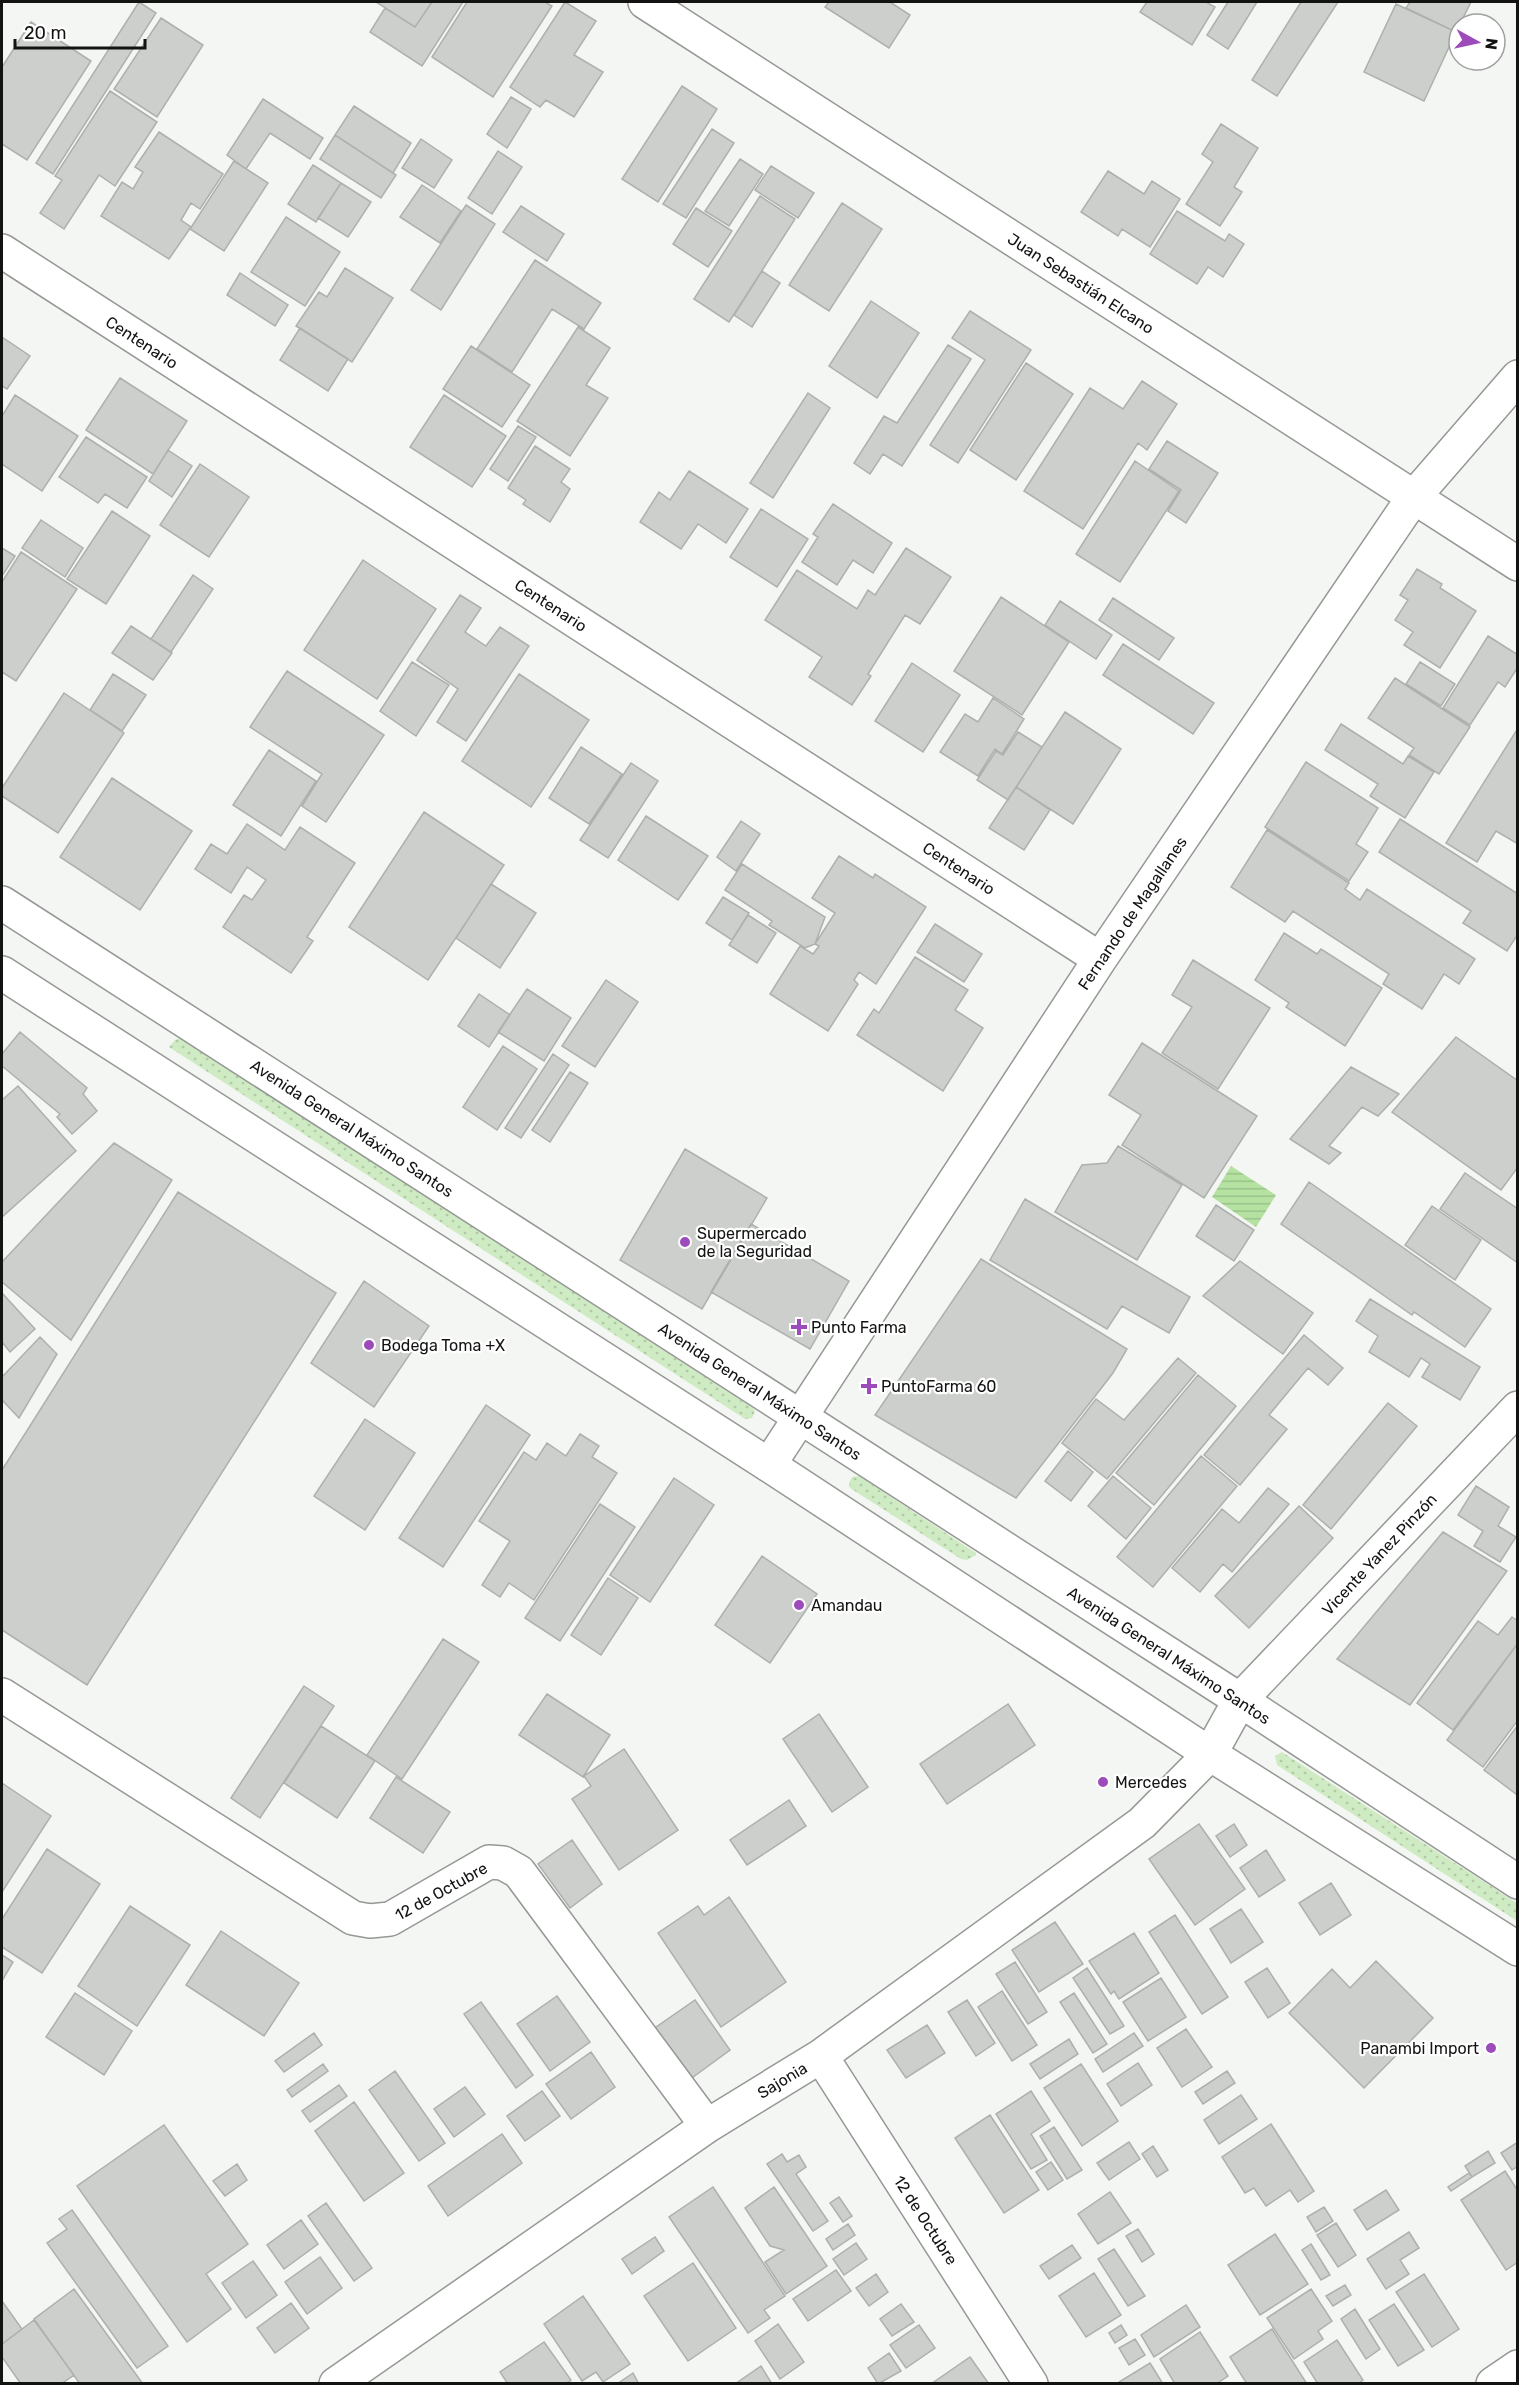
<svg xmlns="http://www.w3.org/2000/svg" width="1519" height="2385" viewBox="0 0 1519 2385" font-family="Rubik,sans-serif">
	<defs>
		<pattern id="grass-dots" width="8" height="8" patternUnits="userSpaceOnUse" patternTransform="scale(1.5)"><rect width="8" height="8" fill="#cfebc3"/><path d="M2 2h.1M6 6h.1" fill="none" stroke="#b1c9a6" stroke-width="1.8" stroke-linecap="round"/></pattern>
		<pattern id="water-rules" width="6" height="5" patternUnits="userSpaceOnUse" patternTransform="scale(1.5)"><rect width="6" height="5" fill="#b5e2a1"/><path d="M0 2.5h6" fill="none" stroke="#9bc18a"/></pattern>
	</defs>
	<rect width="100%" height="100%" fill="#f3f6f2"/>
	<path fill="url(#grass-dots)" d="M180 1038 753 1408 755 1411 752 1418 745 1419 169 1047 175 1040Z
		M859 1476 976 1553V1555L967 1560 961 1559 850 1488 849 1483 852 1477Z
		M1282 1752 1517 1903V1921L1277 1765 1275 1756Z"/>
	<path fill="url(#water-rules)" d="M1231 1166 1276 1195 1256 1227 1212 1197Z"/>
	<path fill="#cccfcb" stroke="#adb0ac" stroke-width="1.5" d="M139 2 156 13 53 174 36 163Z
		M376 2H432L415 27Z
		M432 2H463L422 66 370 32 385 8 415 27Z
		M467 2H545L552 6 493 97 432 57Z
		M565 2 596 21 574 55 603 72 574 117 546 100 540 107 510 87Z
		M829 2H890L910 15 889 48 825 7Z
		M1147 2H1206L1215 7 1192 45 1140 12Z
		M1228 2H1257L1228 49 1207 35Z
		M1301 2H1338L1277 96 1252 80Z
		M1410 2H1471L1456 32 1406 8Z
		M1396 4 1456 32 1424 101 1364 72Z
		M161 18 203 45 157 117 114 89Z
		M31 22 91 61 27 160 2 144V67Z
		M682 86 717 109 658 202 622 179Z
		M110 91 157 122 115 186 99 175 64 229 40 213 62 180 55 176Z
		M511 97 531 109 507 148 487 134Z
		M263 99 323 138 310 159 270 133 246 169 227 155Z
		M354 106 411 143 393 173 335 135Z
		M1221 124 1258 148 1234 187 1242 192 1220 226 1186 204 1213 162 1202 154Z
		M712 129 734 143 686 218 663 204Z
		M159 132 223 174 200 209 191 203 181 220 191 227 169 259 101 216 122 182 133 189 143 172 135 167Z
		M335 135 396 175 381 198 320 159Z
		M421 139 452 160 434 188 402 168Z
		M498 151 522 167 492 214 468 198Z
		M740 159 763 174 729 226 705 211Z
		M234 161 268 183 224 251 190 229Z
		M313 165 341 183 316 222 288 204Z
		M771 166 814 193 798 218 755 190Z
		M1108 171 1144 194 1152 181 1180 199 1150 247 1122 229 1118 236 1081 212Z
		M341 183 371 202 348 237 318 218Z
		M422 185 461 211 440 243 400 217Z
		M760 196 795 219 729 322 694 299Z
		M842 203 882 229 829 311 789 285Z
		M466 205 495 224 441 310 411 290Z
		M521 206 564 234 547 261 503 232Z
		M696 208 732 231 708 267 673 244Z
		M1177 211 1225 241 1229 234 1244 244 1223 277 1208 267 1197 284 1150 254Z
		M286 217 340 252 305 306 251 272Z
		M535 260 601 303 584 329 552 309 512 372 477 349Z
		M345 268 393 298 352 362 296 326 319 292 327 297Z
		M762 271 780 283 752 327 734 315Z
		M240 273 288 305 275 326 227 295Z
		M871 301 919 333 877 398 829 366Z
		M970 311 1031 350 958 463 930 445 985 360 952 338Z
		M578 327 610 348 586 385 608 398 570 456 517 421Z
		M300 328 348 359 328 391 280 360Z
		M2 337 30 356 7 389 2 386Z
		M948 345 971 359 902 466 883 454 870 474 854 463 884 416 897 423Z
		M471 346 530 385 502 427 443 389Z
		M1026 363 1073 394 1016 480 970 450Z
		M120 378 187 421 153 474 86 430Z
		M1142 381 1177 404 1147 450 1138 443 1083 529 1024 491 1090 388 1123 409Z
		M808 393 830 408 773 498 750 483Z
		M15 395 78 436 42 491 2 464V416Z
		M444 395 506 436 472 487 410 447Z
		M518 426 536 437 508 481 490 469Z
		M86 437 147 477 127 508 105 494 98 503 59 477Z
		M1167 441 1218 473 1186 523 1168 511 1181 490 1149 469Z
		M535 446 570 469 561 482 570 489 550 522 523 504 526 500 508 488Z
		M168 450 192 466 172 497 149 481Z
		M1135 461 1179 491 1120 582 1076 554Z
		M200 464 249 497 209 557 160 525Z
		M689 471 748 509 726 543 698 524 681 549 640 522 659 492 670 500Z
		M833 504 892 543 873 573 853 560 837 585 802 562 818 537 813 534Z
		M761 509 808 539 777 587 730 557Z
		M112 511 150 536 106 604 67 579Z
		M41 520 83 548 65 577 22 548Z
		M2 548 15 556 2 576Z
		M906 548 951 577 920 624 905 615 868 674 871 676 852 705 809 677 822 657 765 620 797 570 857 609 868 590 875 595Z
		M21 552 77 589 16 681 2 672V582Z
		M363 560 436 609 377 699 304 650Z
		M1417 569 1442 584 1440 588 1476 611 1440 668 1404 645 1413 632 1395 620 1408 600 1400 595Z
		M193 575 213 589 171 652 151 639Z
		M460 595 481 608 465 632 486 646 500 627 529 646 466 741 437 722 458 689 417 660Z
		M1001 597 1069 642 1022 715 954 671Z
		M1113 598 1174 638 1159 660 1099 620Z
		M1060 601 1112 635 1096 659 1045 625Z
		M131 626 172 653 153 680 112 653Z
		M1488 636 1518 655V667L1505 687 1498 682 1470 725 1443 708Z
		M1123 644 1214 703 1193 734 1103 675Z
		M412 662 449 685 416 736 380 711Z
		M1420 662 1455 684 1441 706 1406 684Z
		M912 663 960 695 923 752 875 721Z
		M287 671 384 735 326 822 302 806 322 774 250 727Z
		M113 674 146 695 122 731 90 710Z
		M519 674 589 720 531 807 462 761Z
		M1395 678 1470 727 1439 774 1409 755 1414 748 1368 718Z
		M64 693 124 733 58 833 2 796V788Z
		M993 698 1024 719 1002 754 995 749 978 776 940 752 965 714 978 722Z
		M1065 712 1121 749 1073 824 1016 787Z
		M1341 724 1403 764 1408 756 1434 772 1405 818 1370 796 1378 784 1325 750Z
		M1518 728V844L1496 831 1477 862 1446 843Z
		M1018 732 1042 747 1008 800 977 780 996 751 1003 755Z
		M581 747 622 774 589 824 549 798Z
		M269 750 316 781 281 836 233 805Z
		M1306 762 1378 808 1356 844 1368 852 1349 881 1265 827Z
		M631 763 658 781 608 858 580 840Z
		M112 778 192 831 140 910 60 857Z
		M1016 787 1050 810 1024 850 989 828Z
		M424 812 504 865 428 980 349 927Z
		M646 816 708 856 678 900 618 860Z
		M1400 819 1518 894V934L1507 951 1463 923 1471 911 1379 852Z
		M741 821 760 834 736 871 717 857Z
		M247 824 285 850 300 827 355 863 307 937 313 941 291 973 223 927 244 895 252 900 266 880 247 867 231 893 195 869 211 844 227 854Z
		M1267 830 1349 883 1345 889 1360 900 1367 889 1475 959 1459 984 1444 974 1422 1009 1383 984 1389 974 1293 911 1285 922 1231 887Z
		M839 856 873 878 875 874 926 907 876 984 859 972 854 980 858 984 828 1031 770 994 800 946 813 954 819 946 815 944 835 913 812 898Z
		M742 864 825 917 815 944 805 948 769 925 772 921 725 890Z
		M491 884 536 913 500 968 456 938Z
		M723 897 749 913 732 940 706 923Z
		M748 915 776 933 757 963 729 945Z
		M935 924 982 954 964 982 917 952Z
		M1284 933 1317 954 1321 949 1382 988 1345 1046 1286 1007 1289 1003 1255 980Z
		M915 957 968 990 955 1010 983 1028 943 1091 857 1035 874 1009 879 1013Z
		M1193 960 1270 1008 1218 1089 1162 1053 1192 1007 1172 995Z
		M606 980 638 1002 595 1067 562 1046Z
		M527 989 571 1018 544 1061 498 1032Z
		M479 994 510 1015 489 1047 458 1026Z
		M20 1032 87 1088 83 1094 97 1111 72 1134 57 1117 60 1114 2 1066V1054Z
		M1456 1037 1518 1081V1167L1501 1190 1392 1112Z
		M1142 1043 1257 1116 1204 1198 1122 1145 1141 1115 1109 1095Z
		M503 1046 537 1069 497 1130 463 1107Z
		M553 1054 569 1065 521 1138 505 1128Z
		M1351 1067 1399 1094 1378 1116 1362 1107 1329 1146 1341 1153 1329 1164 1290 1139Z
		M570 1072 588 1083 550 1142 532 1130Z
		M18 1086 76 1151 2 1217V1100Z
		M114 1143 172 1180 71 1340 2 1282V1262Z
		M1118 1146 1182 1185 1137 1260 1055 1212 1082 1165 1107 1163Z
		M685 1149 767 1198 702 1309 620 1260Z
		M1465 1173 1518 1209V1263L1440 1209Z
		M1309 1182 1491 1309 1465 1347 1414 1312 1412 1315 1281 1224Z
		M178 1192 336 1293 87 1685 2 1630V1470Z
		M1025 1199 1190 1297 1169 1333 1122 1306 1107 1329 990 1260Z
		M1216 1205 1254 1230 1234 1261 1196 1236Z
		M1432 1206 1481 1240 1455 1280 1405 1245Z
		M751 1224 849 1281 810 1349 711 1292Z
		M981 1259 1127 1349 1113 1373 1016 1498 875 1415Z
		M1240 1261 1313 1313 1283 1354 1203 1296Z
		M364 1281 429 1326 374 1407 311 1363Z
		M2 1293 35 1329 10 1352 2 1342Z
		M1370 1299 1480 1367 1460 1400 1422 1377 1430 1364 1421 1358 1409 1377 1369 1352 1378 1336 1356 1321Z
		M1304 1335 1343 1368 1328 1385 1308 1368 1269 1415 1287 1429 1240 1485 1204 1455Z
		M40 1337 57 1354 19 1418 2 1400V1377Z
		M1178 1358 1196 1373 1107 1479 1062 1443 1096 1399 1124 1420Z
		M1198 1375 1236 1406 1154 1505 1116 1473Z
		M1388 1403 1417 1426 1331 1529 1303 1505Z
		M486 1405 530 1435 443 1567 399 1538Z
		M365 1419 415 1453 365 1530 314 1496Z
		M580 1434 599 1446 592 1457 617 1473 534 1600 509 1583 500 1597 482 1585 510 1541 479 1521 524 1452 536 1460 547 1443 566 1456Z
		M1068 1451 1093 1472 1071 1501 1045 1481Z
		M1201 1456 1237 1486 1153 1587 1117 1557Z
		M1113 1476 1151 1508 1126 1539 1088 1506Z
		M674 1478 714 1505 650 1602 610 1575Z
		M1476 1486 1509 1507 1498 1526 1516 1537 1500 1562 1474 1546 1483 1531 1458 1515Z
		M1268 1488 1289 1504 1232 1572 1223 1564 1200 1592 1172 1568 1222 1509 1239 1523Z
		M600 1504 635 1527 560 1641 525 1618Z
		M1299 1506 1333 1538 1249 1628 1215 1596Z
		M1443 1532 1507 1571 1410 1705 1337 1659Z
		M762 1556 817 1594 770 1663 715 1625Z
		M608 1578 638 1598 601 1655 571 1635Z
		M1512 1617 1518 1621V1643L1453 1730 1417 1703 1478 1621 1498 1635Z
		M443 1639 479 1662 402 1779 367 1755Z
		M1518 1643V1720L1483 1767 1447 1740Z
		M304 1686 334 1706 260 1818 231 1798Z
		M547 1694 610 1735 583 1777 519 1735Z
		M1008 1704 1035 1745 947 1804 920 1764Z
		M819 1714 868 1787 832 1812 783 1739Z
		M1518 1725V1792L1516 1794 1484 1770Z
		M321 1726 375 1761 337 1818 284 1783Z
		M624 1749 678 1830 619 1870 572 1799 591 1786 584 1776Z
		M396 1777 450 1812 423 1853 370 1818Z
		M2 1783 51 1816 2 1892Z
		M789 1800 806 1826 747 1865 730 1840Z
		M1199 1824 1245 1889 1195 1925 1149 1859Z
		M1234 1824 1247 1845 1230 1857 1216 1836Z
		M572 1840 602 1884 570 1908 538 1864Z
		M47 1849 100 1884 42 1973 2 1947V1919Z
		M1266 1850 1285 1880 1259 1897 1240 1868Z
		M1331 1883 1351 1915 1320 1935 1299 1903Z
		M729 1897 786 1982 721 2027 658 1933 698 1906 704 1915Z
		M130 1906 190 1945 137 2026 78 1986Z
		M1241 1909 1263 1942 1231 1963 1210 1929Z
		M1175 1915 1228 1997 1202 2014 1149 1932Z
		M1055 1922 1083 1964 1039 1992 1012 1950Z
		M221 1931 299 1983 264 2036 186 1985Z
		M1134 1933 1159 1973 1119 1999 1114 1991 1111 1994 1089 1961Z
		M2 1955 13 1962 2 1981Z
		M1376 1961 1433 2018 1364 2088 1289 2013 1332 1969 1350 1988Z
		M1015 1962 1047 2012 1028 2024 996 1974Z
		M1087 1968 1124 2026 1110 2034 1073 1978Z
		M1267 1968 1290 2003 1268 2018 1245 1982Z
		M1161 1978 1186 2017 1148 2041 1123 2002Z
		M1002 1991 1037 2045 1012 2061 978 2007Z
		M75 1993 132 2031 104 2075 46 2037Z
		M1074 1993 1107 2044 1093 2053 1060 2002Z
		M557 1996 590 2042 550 2071 517 2024Z
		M695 2000 730 2050 685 2083 649 2032Z
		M967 2000 995 2043 976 2056 948 2012Z
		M481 2002 533 2075 516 2088 464 2014Z
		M927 2025 945 2053 906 2078 887 2050Z
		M1186 2029 1212 2067 1182 2087 1157 2048Z
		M314 2033 322 2045 284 2072 275 2061Z
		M1134 2033 1143 2046 1103 2072 1095 2059Z
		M1069 2039 1078 2054 1040 2079 1030 2064Z
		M591 2052 615 2087 571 2119 546 2084Z
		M1138 2063 1152 2085 1121 2106 1107 2084Z
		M323 2064 328 2071 292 2097 287 2090Z
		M1081 2064 1118 2121 1082 2146 1044 2088Z
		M395 2071 445 2143 419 2161 369 2090Z
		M1227 2071 1235 2083 1203 2104 1195 2092Z
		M339 2085 347 2096 310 2122 302 2111Z
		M465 2087 485 2114 454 2137 434 2109Z
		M542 2091 560 2116 525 2141 507 2116Z
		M1031 2091 1050 2121 1031 2134 1047 2160 1031 2169 996 2114Z
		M1241 2095 1257 2119 1219 2144 1204 2120Z
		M354 2102 404 2173 364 2201 315 2131Z
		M990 2115 1039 2190 1004 2213 955 2138Z
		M1271 2124 1314 2191 1298 2202 1290 2190 1266 2206 1254 2188 1245 2193 1222 2157Z
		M164 2125 248 2244 206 2274 231 2309 187 2342 77 2186Z
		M1054 2127 1082 2170 1067 2179 1040 2136Z
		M502 2134 522 2163 448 2216 428 2186Z
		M1129 2142 1140 2159 1109 2180 1097 2163Z
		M1518 2142V2166L1512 2170 1501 2153Z
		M1153 2146 1168 2170 1157 2177 1142 2154Z
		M1488 2151 1495 2163 1472 2177 1465 2166Z
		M782 2154 787 2162 799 2155 806 2167 796 2174 828 2221 813 2231 767 2164Z
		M1051 2162 1063 2180 1048 2190 1036 2172Z
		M237 2164 247 2180 225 2196 213 2181Z
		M1505 2171 1518 2191V2262L1506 2270 1461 2200Z
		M1469 2173 1472 2177 1451 2191 1448 2187Z
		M713 2187 785 2296 764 2310 770 2318 748 2333 669 2217Z
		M774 2187 827 2266 786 2294 765 2262 784 2250 770 2246 745 2208Z
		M1386 2190 1399 2210 1367 2230 1354 2210Z
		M1110 2192 1131 2223 1098 2244 1078 2214Z
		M839 2197 852 2216 843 2222 830 2203Z
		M326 2203 372 2268 354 2281 308 2216Z
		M1324 2207 1333 2221 1316 2232 1307 2217Z
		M72 2210 168 2346 137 2368 47 2243 67 2229 59 2219Z
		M301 2220 318 2244 284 2269 267 2245Z
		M1336 2223 1356 2255 1338 2267 1317 2235Z
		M848 2224 855 2235 833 2250 826 2239Z
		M1138 2229 1154 2254 1142 2262 1126 2236Z
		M1409 2232 1419 2248 1400 2260 1409 2274 1386 2289 1367 2259Z
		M1275 2234 1308 2284 1260 2315 1228 2265Z
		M655 2237 664 2251 632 2274 622 2259Z
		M856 2243 867 2259 844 2275 833 2259Z
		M1311 2244 1330 2275 1321 2280 1302 2250Z
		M1072 2245 1081 2258 1049 2279 1040 2266Z
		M1114 2249 1145 2296 1128 2306 1098 2259Z
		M320 2257 342 2288 307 2314 285 2282Z
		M253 2261 277 2295 246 2318 222 2283Z
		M693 2263 736 2328 688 2361 644 2296Z
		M836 2270 851 2291 808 2321 793 2299Z
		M1094 2273 1121 2315 1086 2337 1059 2296Z
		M876 2274 888 2292 869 2306 856 2288Z
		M1424 2274 1459 2329 1432 2347 1396 2292Z
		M1345 2285 1351 2295 1333 2306 1326 2296Z
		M74 2289 143 2384H80L34 2319Z
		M1311 2289 1332 2321 1318 2331 1323 2339 1294 2359 1267 2318Z
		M583 2296 630 2364 603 2382 596 2372 582 2381 544 2324Z
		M2 2301 22 2329 2 2344Z
		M291 2303 309 2328 275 2353 257 2328Z
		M901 2304 914 2322 892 2336 880 2319Z
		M1394 2304 1424 2350 1398 2366 1369 2320Z
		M1186 2305 1200 2327 1154 2357 1141 2335Z
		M1355 2309 1380 2349 1366 2359 1341 2319Z
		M34 2320 74 2375 61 2384H21L2 2357V2344Z
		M778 2324 804 2362 780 2379 755 2341Z
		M919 2325 935 2348 906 2368 890 2345Z
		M1121 2325 1127 2335 1115 2343 1109 2333Z
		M1272 2329 1307 2384H1247L1230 2357Z
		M1200 2332 1228 2376 1216 2384H1175L1160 2359Z
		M1135 2339 1145 2355 1129 2365 1119 2348Z
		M1337 2340 1363 2380 1358 2384H1318L1304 2362Z
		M544 2342 571 2380 566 2384H508L500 2372Z
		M889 2353 901 2371 878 2384 868 2368Z
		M970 2357 989 2384H931Z
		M1150 2363 1163 2384H1120L1119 2382Z
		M761 2366 772 2384H735Z
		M633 2373 639 2384H617Z"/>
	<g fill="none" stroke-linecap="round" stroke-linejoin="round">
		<defs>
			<path id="minor" d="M645 2 1518 564
				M2 251 1100 959
				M769 1465 1100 959 1413 498 1518 377
				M2 1695 353 1918 370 1921 390 1919 489 1862 503 1863 519 1872 707 2126
				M821 2056 1031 2384
				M336 2384 707 2126 821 2056 1142 1823 1210 1754 1240 1700 1518 1408
				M1493 2384 1518 2367"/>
			<path id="primary" d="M2 903 1240 1700 1518 1882
				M2 973 769 1465 1210 1754 1518 1949"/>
		</defs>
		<use href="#minor" stroke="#959894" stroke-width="36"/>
		<use href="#primary" stroke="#959894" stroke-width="36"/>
		<use href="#minor" stroke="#fff" stroke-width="33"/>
		<use href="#primary" stroke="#fff" stroke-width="33"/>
	</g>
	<g fill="#9d4bba" stroke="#fff" stroke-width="2">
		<circle cx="685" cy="1242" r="6"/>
		<path d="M796 1318h6v6h6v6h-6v6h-6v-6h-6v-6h6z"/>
		<circle cx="369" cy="1345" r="6"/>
		<path d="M866 1377h6v6h6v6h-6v6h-6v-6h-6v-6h6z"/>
		<circle cx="799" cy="1605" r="6"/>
		<circle cx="1103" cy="1782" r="6"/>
		<circle cx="1491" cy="2048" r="6"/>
	</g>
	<g text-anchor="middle" stroke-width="4.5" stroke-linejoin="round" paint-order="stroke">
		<g font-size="16" fill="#131412" stroke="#fff">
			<text transform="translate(1081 283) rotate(33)" y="6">Juan Sebastián Elcano</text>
			<text transform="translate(142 342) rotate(33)" y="6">Centenario</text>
			<text transform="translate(551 605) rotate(33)" y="6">Centenario</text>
			<text transform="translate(959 868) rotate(33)" y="6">Centenario</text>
			<text transform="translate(1132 913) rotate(-56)" y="6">Fernando de Magallanes</text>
			<text transform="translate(352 1128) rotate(33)" y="6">Avenida General Máximo Santos</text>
			<text transform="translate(760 1391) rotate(33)" y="6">Avenida General Máximo Santos</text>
			<text transform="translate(1379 1554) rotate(-47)" y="6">Vicente Yanez Pinzón</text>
			<text transform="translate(1169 1655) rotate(33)" y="6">Avenida General Máximo Santos</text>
			<text transform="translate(441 1891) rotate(-29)" y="6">12 de Octubre</text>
			<text transform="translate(782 2080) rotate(-31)" y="6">Sajonia</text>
			<text transform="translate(926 2220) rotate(57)" y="6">12 de Octubre</text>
		</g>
		<g font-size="16" fill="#131412" stroke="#fff" text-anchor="start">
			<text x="697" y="1239">Supermercado<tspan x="697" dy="18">de la Seguridad</tspan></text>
			<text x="811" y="1333">Punto Farma</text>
			<text x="381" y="1351">Bodega Toma +X</text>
			<text x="881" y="1392">PuntoFarma 60</text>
			<text x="811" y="1611">Amandau</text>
			<text x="1115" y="1788">Mercedes</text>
			<text x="1479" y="2054" text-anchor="end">Panambi Import</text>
		</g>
	</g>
	<rect width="1519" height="2385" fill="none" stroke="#131412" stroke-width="6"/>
	<g transform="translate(1477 42) rotate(98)"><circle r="28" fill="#ffffff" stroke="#a1a1a0" stroke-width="1.5"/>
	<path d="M0-4.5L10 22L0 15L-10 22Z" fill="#9d4bba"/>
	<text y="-9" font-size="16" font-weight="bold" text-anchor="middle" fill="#131412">N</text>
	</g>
	<path d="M15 39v9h130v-9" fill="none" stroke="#131412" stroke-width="3"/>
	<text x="24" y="39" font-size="18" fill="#131412" stroke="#ffffff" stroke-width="4.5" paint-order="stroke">20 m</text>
</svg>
